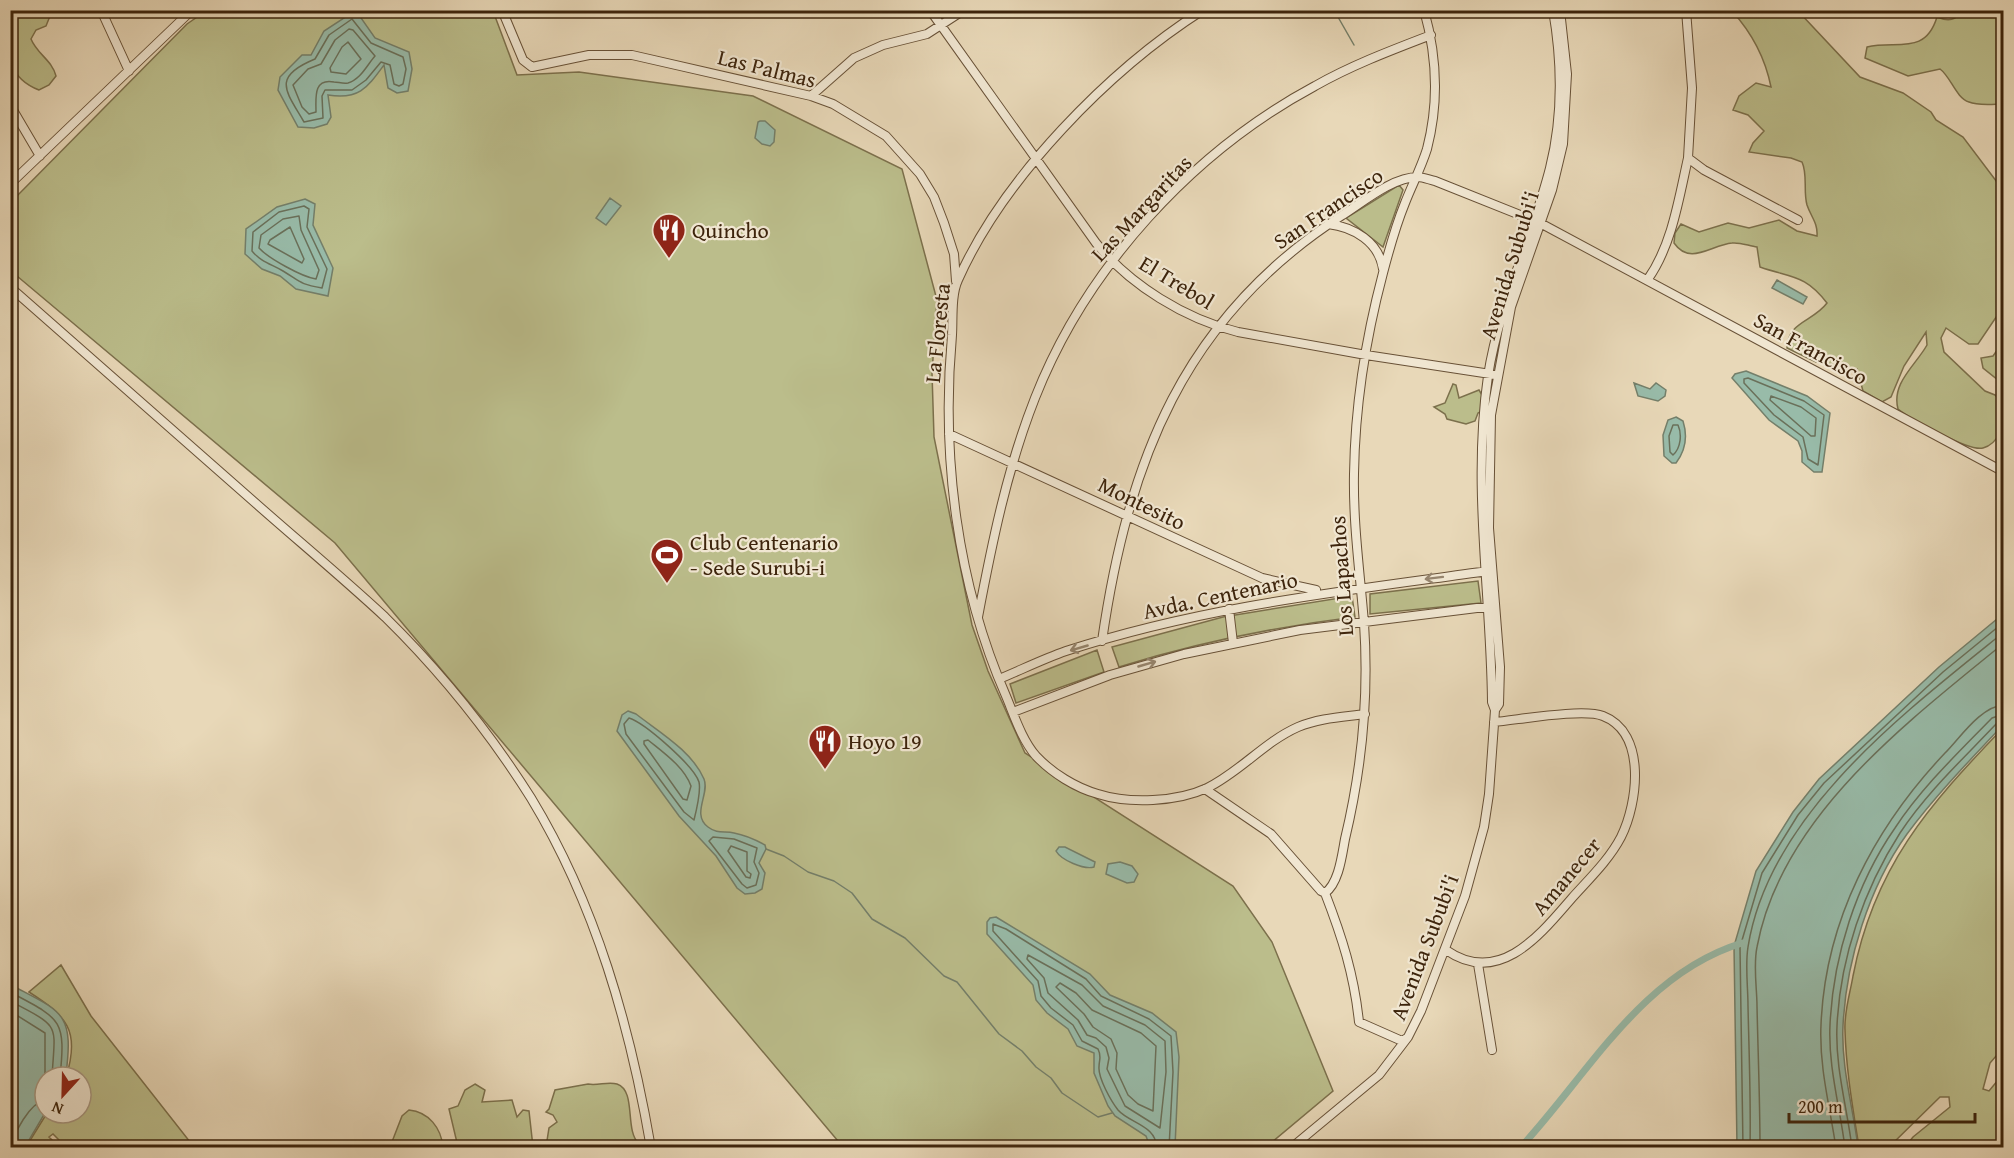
<svg xmlns="http://www.w3.org/2000/svg" width="2014" height="1158" viewBox="0 0 2014 1158" font-family="'Gentium Book Plus',serif">
	<rect width="100%" height="100%" fill="#e8d8b8"/>
	<filter id="stains"><feTurbulence type="fractalNoise" baseFrequency=".00333" numOctaves="4"/><feColorMatrix values="0 0 0 0 .2 0 0 0 0 .09 0 0 0 0 .02 0 0 0 .5 -.17"/></filter>
	<radialGradient id="worn" r=".72"><stop offset=".6" stop-color="#630" stop-opacity="0"/><stop offset="1" stop-color="#630" stop-opacity=".3"/></radialGradient>
	<path fill="#bbbd8b" stroke="#7c704c" stroke-width="1.5" d="M10 11H52L46 26 36 30 31 39C37 54 52 60 56 76L49 85 39 90C1 75 10 45 10 11Z
		M206 11H493L517 75 579 72 753 96 902 169 937 300 932 373 934 437 972 625 988 671 1025 753 1233 886 1272 942 1333 1091 1266 1147H843L335 543 11 271V202L187 24Z
		M1732 11H1798L1860 77 1903 93 1931 112 1936 120 1963 137 2003 190V307L1978 344H1969L1946 328 1941 338 1944 352 1985 391 1995 395 2004 405 2003 429C1999 436 1992 446 1983 448 1969 452 1911 419 1898 409 1891 383 1916 365 1927 345L1926 332 1904 366 1891 397 1882 402 1863 391 1857 369 1816 362 1787 348C1788 321 1813 322 1827 303 1805 274 1791 278 1760 267L1757 247C1749 246 1740 242 1732 243 1711 245 1690 266 1674 243L1675 233 1681 224 1699 232 1728 223 1749 228 1779 220 1797 231 1817 236C1818 223 1811 217 1807 205 1803 191 1808 175 1802 162L1791 158 1749 152 1753 143 1764 131 1748 115 1733 110 1739 96 1756 83 1771 87C1765 57 1752 33 1732 11Z
		M1964 11H2003V104C1994 104 1978 106 1969 102 1956 98 1951 77 1940 69L1908 76 1865 58 1867 47C1897 40 1925 56 1937 17 1949 22 1955 20 1964 11Z
		M1399 185 1403 190 1383 247 1346 218Z
		M2003 342 2004 384H2003L1983 368 1981 358 1993 356Z
		M1453 384 1456 385 1459 398 1479 390 1482 395V411L1478 413 1475 421 1466 424 1447 419 1445 414 1434 407 1445 403Z
		M1478 581 1481 603 1370 614V594Z
		M1352 596 1355 617C1274 627 1196 643 1119 667L1112 647 1223 617Z
		M1097 650 1104 672 1016 703 1010 684Z
		M2003 728V1048L1990 1063 1983 1089 1989 1091 2003 1074V1145L2002 1148 1905 1147 1913 1137 1950 1107 1949 1097H1940L1889 1147H1859C1853 1109 1846 1070 1845 1030 1844 1012 1850 994 1853 976 1874 867 1928 806 2003 728Z
		M61 965 91 1016 194 1147H66L53 1134 49 1137 59 1147H26L47 1113H81V1077H66C81 1030 66 1016 29 992Z
		M475 1084 485 1090 482 1102 512 1100 517 1117 523 1110 529 1111 533 1147H458L449 1109 458 1106 465 1090Z
		M588 1084C598 1086 608 1081 617 1084 637 1091 624 1130 639 1144L638 1147H546L549 1128 557 1122 553 1115 546 1112 549 1109 555 1090Z
		M409 1110C429 1112 441 1128 443 1147H390L402 1116Z"/>
	<path fill="#98bba9" stroke="#747f6a" stroke-width="1.5" d="M353 12 359 15 375 38 409 52 412 69 408 91 397 93 388 88 384 65C367 88 359 100 328 95L331 117 327 124 314 128 298 127 278 90 280 77 302 55H311L324 31Z
		M760 121H765L775 130 774 142 770 146 762 144 755 138 758 122Z
		M610 198 621 206 606 225 596 218Z
		M305 199 315 204 313 225 333 268 328 296 296 289 280 276 262 269 245 254 246 229 277 207Z
		M1777 280 1807 297 1803 304 1772 288Z
		M1746 371 1807 396 1830 413 1822 472H1814L1802 462V451L1798 441 1769 420 1732 378 1735 374Z
		M1634 383 1650 389 1656 383 1666 390 1665 396 1658 401 1638 396Z
		M1676 417 1683 421C1688 437 1686 450 1676 463H1672L1664 456 1663 435 1668 420Z
		M2003 614V725C1970 760 1936 795 1907 834 1869 887 1846 961 1843 1026 1841 1067 1853 1107 1858 1147H1737L1734 946 1756 871 1793 812 1819 779 1939 667Z
		M628 711 636 714C659 732 692 751 704 779 710 794 691 814 708 827 717 834 724 831 734 833 745 835 756 840 765 845L766 849 759 863 765 873 762 889 755 893 745 894 737 888 716 856 679 816 617 731 622 715Z
		M1059 847H1065L1095 862 1094 867C1084 870 1061 860 1056 851Z
		M1120 862 1132 866 1138 874 1134 882 1127 883 1106 874 1108 864Z
		M996 917 1090 974 1110 995 1152 1013 1176 1032 1179 1057 1175 1147H1150L1146 1136 1115 1116 1108 1106 1094 1073V1053L1077 1046 1068 1029 1047 1013 1036 1000 1033 985 987 934V922L990 918Z
		M11 985C62 1012 74 1012 66 1074L65 1077H45V1113L25 1147H11Z"/>
	<g fill="none" stroke-linecap="round" stroke-linejoin="round">
		<path stroke="#6a705a" stroke-width="1.5" d="M352 19 371 43 403 57 406 69 403 84 399 86 394 84 390 65 381 62 366 80 352 90H325L322 96 323 118 304 122C286 91 271 77 315 59L329 35Z
			M349 29 353 30 375 56C367 65 361 79 348 83 343 84 338 82 334 82 313 78 316 98 316 112L309 114 302 107 293 85 308 69 321 64 335 40Z
			M348 42 361 59 346 74 331 72 330 68 342 47Z
			M304 206 309 209 307 227 327 269 322 288C299 284 301 282 283 271 271 264 261 262 252 251L253 232 279 212Z
			M299 216 301 230 319 270 316 279C302 277 268 258 259 248L261 235 283 219Z
			M290 227 304 259 302 263 268 244 270 240Z
			M1748 378 1804 401 1824 415 1818 465 1808 459 1803 437 1774 415 1744 383V379Z
			M1771 396 1801 407 1816 418 1815 436H1811L1770 400Z
			M1673 425H1678C1682 434 1681 448 1673 455L1670 452 1669 436Z
			M629 718C645 723 694 766 699 782 701 791 696 812 694 820L684 812 626 734 624 724Z
			M648 740C664 753 684 767 691 786L687 800 683 799 644 744V741Z
			M713 837 734 839 757 848 754 862 759 873 756 885 747 888 742 884 709 841Z
			M731 846 747 852V871L751 874 750 878 746 877 728 851Z
			M1028 955 1082 985 1103 1006 1145 1025 1165 1041 1166 1072 1160 1128 1125 1106 1107 1069 1109 1058 1106 1047 1096 1038 1087 1035 1078 1020 1048 993 1044 978 1027 959Z
			M1060 983 1076 993 1092 1010 1141 1033 1156 1046 1153 1111 1138 1104 1128 1095 1116 1069 1117 1053 1111 1039 1093 1027 1084 1014 1056 987Z
			M10 992C61 1019 66 1019 60 1077
			M10 1001C62 1028 55 1023 52 1077
			M10 1011 45 1033V1085
			M12 1148C13 1133 30 1103 45 1100
			M1156 1148C1158 1126 1129 1123 1118 1110 1111 1101 1098 1078 1099 1067 1099 1059 1102 1057 1098 1049L1082 1041 1073 1025 1051 1008 1041 996 1038 981 993 931V924L1006 929 1086 979 1101 996 1149 1019 1171 1036 1173 1072 1169 1148
			M1743 1148 1740 947 1762 873 1798 815 1824 783 1943 672 2004 622
			M1750 1148C1751 1100 1749 1053 1748 1006 1748 987 1745 965 1748 947 1769 814 1905 712 2004 632
			M1760 1148C1760 1101 1758 1053 1757 1006 1757 988 1753 966 1757 947 1781 817 1906 723 2004 643
			M1836 1148C1830 1107 1819 1067 1821 1025 1825 921 1874 828 1945 753 1960 738 1981 706 2004 705
			M1845 1148C1840 1107 1828 1067 1830 1025 1833 957 1856 884 1895 828 1922 787 1958 753 1992 718L2004 714
			M1852 1148C1847 1107 1835 1067 1837 1026 1840 958 1864 889 1900 833 1927 792 1964 758 1997 723L2004 722"/>
		<path stroke="#747f6a" stroke-width="1.5" d="M1334 10 1354 45
			M766 849 784 856 808 872 834 881 852 893 872 919 905 938 944 976 957 982 999 1034 1022 1051 1036 1067 1051 1078 1062 1093 1098 1117 1112 1113"/>
		<path stroke="#98bba9" stroke-width="7" d="M1520 1148C1588 1075 1641 974 1742 943"/>
		<defs>
			<path id="minor" d="M101 10 129 71
				M502 10 523 60 532 67 589 55H632L811 96 833 104 886 136 920 174 934 197 944 223 954 254 956 281
				M930 10 1096 243C1130 285 1185 319 1238 332L1366 355 1497 375
				M1203 10C1109 70 1003 178 958 280 951 295 953 318 952 335 941 456 957 584 1006 696 1014 715 1022 740 1036 756 1052 773 1076 788 1098 794 1129 804 1177 802 1207 788 1240 772 1264 742 1298 727 1319 718 1343 717 1365 714
				M1686 10 1692 88 1688 158 1704 170 1798 220
				M811 96 854 58 883 45 927 34 964 10
				M10 105 40 156
				M10 184 192 10
				M1328 224C1354 227 1379 242 1383 269
				M1648 279C1672 245 1679 198 1688 158
				M10 287C91 358 171 429 252 500 296 539 342 577 385 617 440 671 490 733 531 798 596 905 630 1026 651 1148
				M949 434 1262 578 1316 590
				M1229 609 1233 643
				M978 617C992 543 1007 469 1035 398 1086 268 1192 152 1315 86 1352 65 1392 50 1431 35
				M1102 641C1128 462 1183 318 1341 216 1362 203 1392 177 1418 177 1423 177 1430 180 1435 181L1540 223 2004 472
				M999 679C1021 670 1043 659 1066 651 1204 606 1345 591 1488 571
				M1495 710 1499 704 1500 667 1489 528 1491 415 1511 307 1552 190 1563 144 1567 74 1560 10
				M1013 712 1110 675 1184 654 1300 630 1493 606
				M1205 789 1271 834 1321 891 1325 893C1339 883 1342 855 1345 839 1362 768 1369 696 1364 623 1360 573 1353 524 1354 474 1355 407 1366 337 1383 273 1389 250 1396 225 1405 203 1412 185 1421 168 1427 149 1439 103 1437 56 1424 10
				M1325 893C1342 937 1354 974 1359 1022L1402 1041 1407 1038
				M1446 950C1499 987 1540 935 1572 898 1589 879 1609 860 1621 837 1638 803 1647 733 1603 716 1583 708 1518 720 1494 722
				M1478 964 1492 1050
				M1291 1148 1379 1075 1408 1037 1421 1011 1465 896 1484 827 1489 794 1495 710 1492 702C1491 593 1472 486 1488 376 1499 304 1532 239 1550 168 1563 116 1562 62 1553 10"/>
		</defs>
		<use href="#minor" stroke="#685137" stroke-width="10"/>
		<use href="#minor" stroke="#f0e6d1" stroke-width="8"/>
	</g>
	<defs><path id="oneway-shaft" d="M-6 0H5M1.5-3L5.5 0L1.5 3" fill="none" stroke-width="1.6" stroke-linecap="round" stroke-linejoin="round" transform="scale(1.5)"/></defs>
	<g stroke="#96856e">
		<use href="#oneway-shaft" transform="translate(1434 578) rotate(173)"/>
		<use href="#oneway-shaft" transform="translate(1079 648) rotate(164)"/>
		<use href="#oneway-shaft" transform="translate(1147 664) rotate(-16)"/>
	</g>
	<defs>
		<symbol id="restaurant-pin" viewBox="-11 -11 22 30"><path d="M0 17L-7.5 6A9.5 9.5 0 1 1 7.5 6Z" fill="#8f2418" stroke="#f0e6d1"/><path d="M-5-6h1v4h1v-4h1v4h1v-4h1v5L-1.5 .5V6h-2V.5L-5-1ZM5-6V6H3V1.5H1.5Q1.5-4 5-6Z" fill="#fff"/></symbol>
		<symbol id="stadium-pin" viewBox="-11 -11 22 30"><path d="M0 17L-7.5 6A9.5 9.5 0 1 1 7.5 6Z" fill="#8f2418" stroke="#f0e6d1"/><path d="M0-5a6.5 5 0 1 0 0 10a6.5 5 0 1 0 0-10ZM-3.5-1.8h7v3.6h-7Z" fill="#fff"/></symbol>
	</defs>
	<g fill-rule="evenodd">
		<use href="#restaurant-pin" x="650" y="211" width="38" height="52"/>
		<use href="#stadium-pin" x="648" y="536" width="38" height="52"/>
		<use href="#restaurant-pin" x="806" y="722" width="38" height="52"/>
	</g>
	<g text-anchor="middle" stroke-width="4.5" stroke-linejoin="round" paint-order="stroke">
		<g font-size="22" fill="#3d240c" stroke="#f0e6d1">
			<text transform="translate(767 68) rotate(14)" y="8">Las Palmas</text>
			<text transform="translate(1141 208) rotate(-47)" y="8">Las Margaritas</text>
			<text transform="translate(1328 208) rotate(-34)" y="8">San Francisco</text>
			<text transform="translate(1509 265) rotate(-73)" y="8">Avenida Sububi'i</text>
			<text transform="translate(1177 282) rotate(31)" y="8">El Trebol</text>
			<text transform="translate(937 333) rotate(-84)" y="8">La Floresta</text>
			<text transform="translate(1811 348) rotate(29)" y="8">San Francisco</text>
			<text transform="translate(1142 503) rotate(26)" y="8">Montesito</text>
			<text transform="translate(1341 576) rotate(-94)" y="8">Los Lapachos</text>
			<text transform="translate(1220 595) rotate(-12)" y="8">Avda. Centenario</text>
			<text transform="translate(1566 876) rotate(-50)" y="8">Amanecer</text>
			<text transform="translate(1424 947) rotate(-69)" y="8">Avenida Sububi'i</text>
		</g>
		<g font-size="22" fill="#3d240c" stroke="#f0e6d1" text-anchor="start">
			<text x="692" y="238">Quincho</text>
			<text x="690" y="550">Club Centenario<tspan x="690" dy="25">- Sede Surubi-i</tspan></text>
			<text x="848" y="749">Hoyo 19</text>
		</g>
	</g>
	<rect width="2014" height="1158" fill="none" stroke="#e8d8b8" stroke-width="36"/>
	<rect x="12" y="12" width="1990" height="1134" fill="none" stroke="#3d240c" stroke-width="3"/>
	<rect x="18" y="18" width="1978" height="1122" fill="none" stroke="#3d240c" stroke-width="1.5"/>
	<g transform="translate(63 1095) rotate(202)"><circle r="28" fill="#f0e6d1" stroke="#a89882" stroke-width="1.5"/>
	<path d="M0-4.5L10 22L0 15L-10 22Z" fill="#8f2418"/>
	<text y="-9" font-size="16" font-weight="bold" text-anchor="middle" fill="#3d240c">N</text>
	</g>
	<path d="M1789 1113v9h186v-9" fill="none" stroke="#3d240c" stroke-width="3"/>
	<text x="1798" y="1113" font-size="18" fill="#3d240c" stroke="#f0e6d1" stroke-width="4.5" paint-order="stroke">200 m</text>
	<rect width="100%" height="100%" filter="url(#stains)"/>
	<rect width="100%" height="100%" fill="url(#worn)"/>
</svg>
